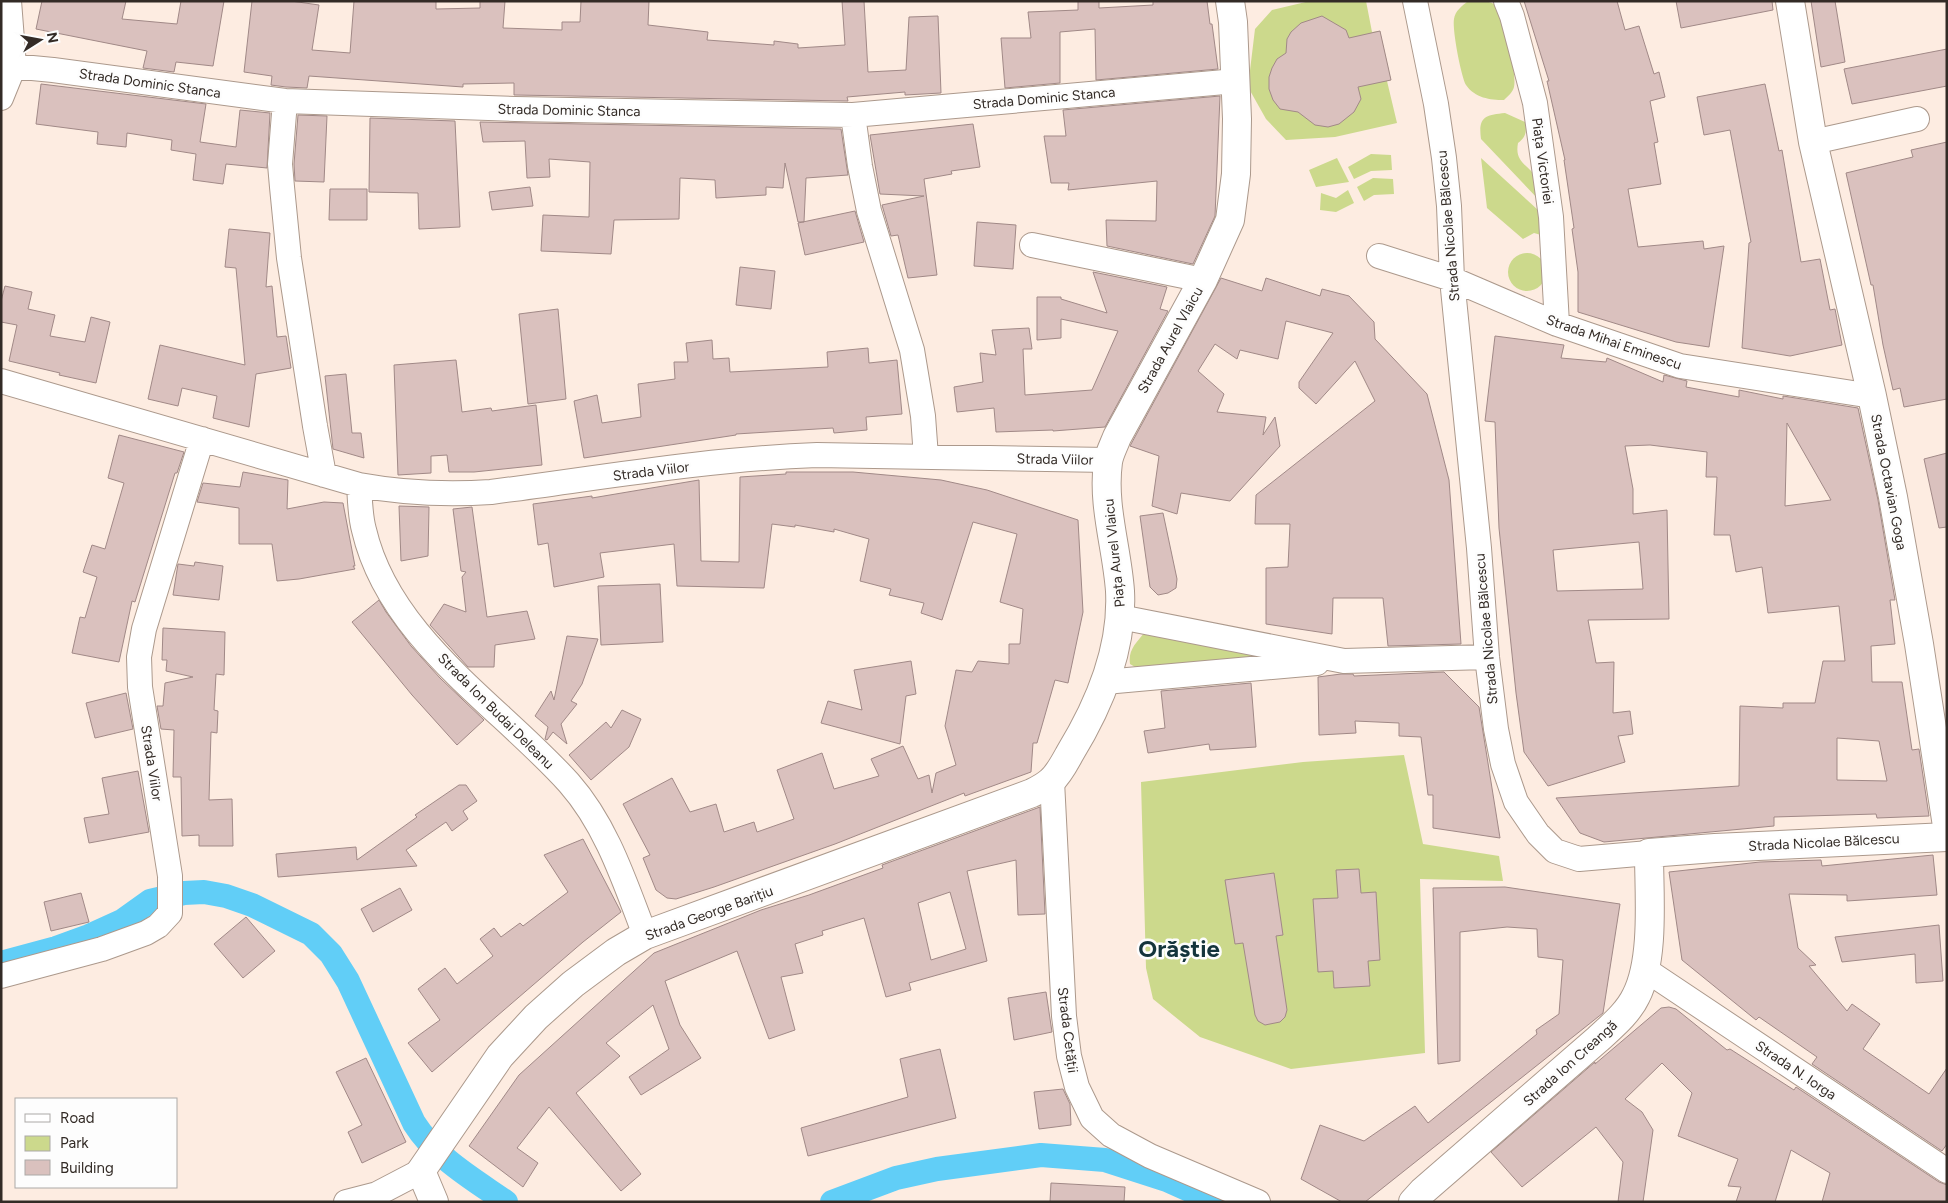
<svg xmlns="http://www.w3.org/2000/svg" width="1948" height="1203" viewBox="0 0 1948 1203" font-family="Figtree,sans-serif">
	<rect width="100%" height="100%" fill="#fdece1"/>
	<path fill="#ccd98c" d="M1310 1H1366L1372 32 1380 31 1391 80 1387 81 1397 123 1335 137 1286 140 1266 119 1248 87 1255 29 1272 10Z
		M1468 1C1476 1 1488 0 1494 4 1505 12 1517 74 1514 87 1513 92 1508 96 1504 100 1490 100 1475 98 1466 85 1461 76 1452 29 1454 19 1455 11 1462 6 1468 1Z
		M1505 113 1525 122C1527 131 1526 137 1518 143 1514 164 1530 164 1537 180 1540 185 1539 194 1539 200L1481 139C1478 117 1485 115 1505 113Z
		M1371 154 1391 155 1392 170 1371 171 1354 179 1348 167Z
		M1337 158 1349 182 1316 187 1309 170Z
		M1481 158 1538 210 1541 235 1534 233 1523 239 1487 208Z
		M1373 178 1393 179 1394 194 1374 195 1364 201 1357 187Z
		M1348 190 1354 203 1336 212 1320 210 1321 193 1336 198Z
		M1508 272a19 19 0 1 1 38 0a19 19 0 1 1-38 0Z
		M1145 632 1259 654 1257 661 1135 667 1130 664C1128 650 1136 643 1145 632Z
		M1404 755 1423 844 1499 856 1503 881 1420 879 1425 1053 1291 1069 1200 1037 1153 999 1146 968 1141 782 1303 762Z"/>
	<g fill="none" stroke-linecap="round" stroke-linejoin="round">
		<path stroke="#61cef7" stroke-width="24" d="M1 963 56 948 89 936 122 921 150 901 184 893 204 892 226 896 252 905 311 934 331 954 348 981 414 1123C436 1158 473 1179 506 1202
			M832 1202 896 1178 937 1169 1041 1155 1105 1160 1167 1180 1207 1198 1211 1202"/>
	</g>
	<path fill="#dac1be" stroke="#a18987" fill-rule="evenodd" d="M42 1H126L122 19 177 24 181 1H224L213 66 176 62 174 72 143 68 147 51 36 29Z
		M252 1H291L319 5 312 50 350 53 354 1H436V9L480 8V1H505L503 28 562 30V22H580L581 1H649L648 25 708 32 707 40 774 45V41L798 44V48L845 45 842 1H864L868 72 906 70 909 17 938 16 941 93 905 95V92L847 97 848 101 515 95H514V83L463 84V87L309 76 307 88 286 87 271 85 272 76 244 72Z
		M1078 1H1099V8L1153 5V1H1207L1210 24H1212L1218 69 1096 80 1095 29 1060 32V83L1005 88 1001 38H1031L1028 12 1078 10Z
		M1524 1H1617L1625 30 1639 26 1654 74 1659 72 1665 97 1650 101 1658 142 1654 143 1661 184 1628 189 1638 247 1703 241 1704 249 1724 246 1709 347 1676 342 1578 312V272L1572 229 1574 228 1564 160H1565L1547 81H1549Z
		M1676 1H1772L1773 10 1681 28Z
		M1811 1H1835L1845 62 1821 67Z
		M1322 16 1346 30 1349 38 1380 31 1391 80 1358 87 1361 99 1354 112 1339 124 1328 127 1315 125 1298 112 1280 109 1273 100 1269 89V77L1272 68 1277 59 1286 53 1287 39 1291 32 1301 23Z
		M1947 49V86L1852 104 1844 69Z
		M41 84 206 104 200 142 236 147 240 110 270 113 267 168 226 164 223 184 193 180 196 154 171 150 172 140 127 133 126 147 97 144 98 132 36 124Z
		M1765 84 1779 151 1782 150 1801 262 1820 259 1830 310 1835 309 1842 345 1790 356 1742 348 1749 243 1751 242 1730 130 1704 135 1697 97Z
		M1220 96 1215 216 1193 264 1107 246 1106 220 1156 221 1157 181 1068 190 1069 183H1051L1044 136H1066L1063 110Z
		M298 115 327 116 324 182 295 181 294 164Z
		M370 118 455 121 460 227 419 229 418 193 369 192Z
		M480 122 841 129 848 175 806 178 804 222H798L785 163 783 188 766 187V195L716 198 715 180 680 178 679 219 614 220 611 254 541 251 543 215 589 217 590 162 549 159 550 177 527 178 525 141 483 142Z
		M973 124 980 167 951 171 952 174 924 179 937 275 908 278 898 235 891 236 882 205 924 196 880 194 870 135Z
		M1947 142V399L1904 407 1900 388 1893 390 1883 345 1873 285H1871L1846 173 1913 157 1911 150Z
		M530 187 533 206 492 210 489 192Z
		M330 189H367V220H329Z
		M855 211 864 242 805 255 798 223Z
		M977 222 1016 225 1013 269 974 266Z
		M229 229 270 233 266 287 272 286 277 337 286 336 291 368 256 374 249 427 213 418 217 396 182 388 178 406 148 399 160 345 245 365 236 268 225 267Z
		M740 267 775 271 771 309 736 305Z
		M1093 272 1167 287 1160 309 1168 311 1105 427 1053 431V430L996 432 994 408 957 412 954 387 983 382 980 353 996 355 992 330 1029 328 1032 349H1023L1025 395 1092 390 1118 331 1061 319V338L1037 340V297H1061V299L1107 313Z
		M1221 278 1262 291 1266 278 1320 296 1322 289 1349 296 1374 322 1375 339 1427 394 1449 480 1461 644 1388 646 1383 598H1333L1332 634 1266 624V568L1288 567 1290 524H1255L1256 495 1375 401 1355 361 1316 404 1299 388V382L1333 333 1286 321 1278 359 1240 350 1237 359 1215 344 1198 371 1224 394 1217 412 1266 417 1263 435 1275 417 1280 446 1230 501 1181 493 1177 514 1152 506 1159 456 1130 446Z
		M5 286 32 292 28 309 55 315 50 336 85 342 91 317 110 322 96 383 59 375 60 373 9 361 17 325 1 322V301Z
		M558 309 566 399 528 404 519 314Z
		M1495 336 1564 345 1561 358 1606 362 1607 358 1663 382 1664 375 1687 381 1686 387 1739 397V390L1783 399V396L1858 408 1878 500 1895 600H1890L1895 644 1871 646 1872 682H1902L1912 750 1919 749 1929 816 1877 818 1876 814 1774 817V826L1604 842 1580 833 1556 798 1739 786 1740 706 1783 708V703H1815L1823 661H1845L1839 606 1768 613 1762 567 1736 572 1730 535H1714L1717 477H1706L1707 452 1650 445 1625 446 1633 489V514L1667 510 1669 619 1588 620 1596 663 1614 662 1613 713 1630 711 1633 734 1618 736 1625 762 1548 786 1524 752 1516 693 1499 528 1495 422 1485 421ZM1787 423 1831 500 1785 506ZM1639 542 1643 589 1557 591 1553 550ZM1837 738 1879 741 1887 781 1837 780Z
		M712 340 713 359 729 358 730 372 828 367 827 352 868 348 869 363 897 360 902 414 866 417 867 430 834 433 833 428 736 434V435L584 458 574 401 597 395 602 423 641 417 638 384 675 379 674 362H688L686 343Z
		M456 360 462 412 491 408 492 411 536 405 542 465 474 472H449L447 455 431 456V473L398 475 394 365Z
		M346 374 352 433H361L364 458 333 449 325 376Z
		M119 435 184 452 177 473H175L135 602 132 601 119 662 72 653 80 617 85 618 97 577 83 572 92 545 105 549 124 483 108 478Z
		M1947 453V527L1939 528 1924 459Z
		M243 472 288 480 287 509 324 502 343 503 355 566H353L355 569 299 579 277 581 272 544H239V508L197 502 203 483 240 487Z
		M786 472H853L941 480 987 490 1078 520 1083 612 1068 683 1055 680 1037 743H1033L1031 772 965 796 964 793 835 844 714 887 676 899 667 898 656 890 643 858 650 855 623 804 672 778 690 812 716 804 724 832 754 822 757 832 794 819 777 770 822 753 834 789 879 776 871 759 903 746 918 779 929 775 932 793 936 773 956 765 945 726 956 670 972 672 978 661 1009 664V644H1020L1023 609 1000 602 1017 534 973 522 942 620 921 613 924 603 889 595 891 589 860 581 869 539 834 529V532L795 525V527L772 524 764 588 677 586 674 544 600 553 604 577 554 587 548 543 538 545 533 504 592 496V498L699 480 701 561 739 562 740 477 786 474Z
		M399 506 429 507 428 556 401 561Z
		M472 507 487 617 527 611 535 639 495 645 494 667H468L430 625 444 604 466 612 462 577 466 572 461 571 453 509Z
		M1163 513 1177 579 1176 588 1168 593 1158 595 1150 587 1140 516Z
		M195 562 223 566 219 600 173 595 178 564 194 566Z
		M660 584 663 642 601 645 598 586Z
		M379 600 386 612 411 646 440 678 484 720 457 745 412 695 352 622Z
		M163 628 225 632 224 675 216 674 214 710 218 711 217 733 211 732 209 800 232 799 233 846H199V835L182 836 181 777H173L174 730 161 729 157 706H163L165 683 193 677 166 671 167 660H162Z
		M567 636 598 639 582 684 571 701 577 704 561 724 567 744 553 732 547 740 545 739 548 727 535 716 551 691 554 700Z
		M911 661 916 694 906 696 900 744 821 723 828 701 862 710 854 670Z
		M1444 672 1479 707 1500 838 1433 828V795H1428L1421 737 1399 736V723L1355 721 1356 733 1319 735 1318 677 1341 674H1353L1354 676Z
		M1251 683 1256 747 1210 750 1209 744 1148 753 1144 731 1165 728 1161 691Z
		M126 693 133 729 95 738 86 703Z
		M622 710 641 719 629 747 591 780 569 755 606 722 611 728Z
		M138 771 149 832 89 843 84 818 109 814 102 778Z
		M459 785H466L477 801 463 811 468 819 452 831 446 822 406 850 417 866 278 877 276 854 356 847 357 860 417 817 415 815Z
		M1040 807 1045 914 1018 915 1016 860 967 871 987 961 909 983 911 990 886 997 864 918 822 931 823 935 795 944 803 973 781 977 795 1030 769 1039 737 951 665 981 680 1025 701 1058 641 1095 629 1077 669 1049 653 1005 606 1043 620 1056 576 1093 641 1174 621 1191 549 1107 517 1148 538 1163 523 1187 469 1146 519 1075 654 953 761 910 809 895 883 868 882 865ZM950 892 966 949 931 960 918 903Z
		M583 839 621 912 583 942 432 1072 408 1043 440 1020 418 989 445 968 457 984 493 956 480 939 494 928 501 937 520 923 523 926 568 892 544 855Z
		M1933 855 1937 895 1847 901V895L1789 894 1798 948 1816 965 1809 966 1847 1011 1852 1004 1880 1024 1863 1049 1929 1094 1947 1068V1144L1942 1151 1812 1064 1817 1057 1759 1017 1756 1020 1682 960 1669 872 1760 862 1821 860 1822 866Z
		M1359 869 1361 893 1376 892 1380 960 1368 961 1370 986 1334 988 1333 971 1318 972 1313 899 1338 898 1336 870Z
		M1274 873 1283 935 1276 936 1287 1010 1285 1017 1280 1022 1265 1025 1258 1021 1255 1015 1243 943 1235 944 1225 880Z
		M1505 887 1620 904 1603 1013 1365 1202H1342L1301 1179 1320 1125 1364 1141 1415 1106 1428 1123 1537 1034 1536 1030 1559 1014 1563 960 1538 957 1537 929 1507 927 1460 932V1061L1438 1064 1433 888Z
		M400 888 412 910 373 932 361 909Z
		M81 893 89 922 51 931 44 902Z
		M246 917 275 951 243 978 214 944Z
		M1939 925 1943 981 1916 983 1915 954 1842 962 1835 937Z
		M1046 992 1052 1032 1014 1040 1008 998Z
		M1669 1007 1676 1009 1727 1050 1730 1049 1794 1090 1796 1087 1939 1182 1947 1185V1202H1822L1830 1173 1791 1150 1775 1202H1736L1741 1187 1728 1186 1738 1159 1678 1136 1692 1093 1662 1063 1625 1099 1642 1112 1653 1130 1643 1202H1618L1623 1162 1596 1127 1522 1187 1491 1152 1595 1062V1064L1661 1008Z
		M940 1049 956 1118 808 1156 801 1128 908 1097 900 1059Z
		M366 1058 406 1142 362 1163 348 1132 362 1125 336 1072Z
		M1063 1089 1070 1104 1071 1125 1039 1129 1034 1092Z
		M1051 1183 1125 1187 1124 1202H1050Z"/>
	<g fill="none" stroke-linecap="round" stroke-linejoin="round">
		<defs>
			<path id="street" d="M1415 1 1436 104 1444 158 1449 206 1452 279 1479 548 1487 657 1496 729 1503 764 1516 802 1538 834 1555 851 1579 859 1649 853
				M1506 1 1512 16 1535 103 1551 217 1557 324
				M1 65 53 70 285 101 515 109 853 115 1236 81
				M1 98 14 66 9 1
				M285 101 280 164 282 187 289 258 315 426 324 475
				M853 115 860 166 869 211 912 350 923 416 926 457
				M1813 142 1917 119
				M1032 245 1203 280
				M1379 256 1452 279 1557 324 1680 366 1872 396
				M1 381 359 485C403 493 446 495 491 492 599 478 707 459 817 455L1108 460
				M359 485C360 499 360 516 364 530 389 638 499 705 569 783 607 826 625 883 645 935
				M1120 617 1344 661 1487 657
				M1105 682 1317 663
				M1052 781 1064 1016 1069 1056 1077 1087 1092 1118 1111 1135 1150 1156 1258 1202
				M1646 970 1947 1171
				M1 976 102 949 146 933 158 926 170 913V876L140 687 139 657 144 629 202 439
				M346 1202 377 1194 421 1171"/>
			<path id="secondary" d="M1790 1 1813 142 1872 396 1893 497 1919 644 1947 826
				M434 1202 421 1171 500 1056 536 1017 573 984 616 952 645 935 1032 793C1038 790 1046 786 1051 781 1059 774 1065 762 1070 753 1100 704 1123 648 1120 591 1117 548 1102 505 1108 462 1109 454 1114 445 1117 437L1203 280 1230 220 1236 174 1237 119 1233 22 1230 1
				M1413 1202 1423 1191 1598 1039C1612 1026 1628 1013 1636 996 1655 959 1649 894 1649 853L1715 848 1947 837"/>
		</defs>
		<use href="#street" stroke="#ac998c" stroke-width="26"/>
		<use href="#secondary" stroke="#ac998c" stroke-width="30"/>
		<use href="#street" stroke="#fff" stroke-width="24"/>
		<use href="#secondary" stroke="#fff" stroke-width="28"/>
	</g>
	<g text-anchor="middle" stroke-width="5" stroke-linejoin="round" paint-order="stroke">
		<g font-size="14" fill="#332b26" stroke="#fdfdfd">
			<text transform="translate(150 83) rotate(8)" y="5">Strada Dominic Stanca</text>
			<text transform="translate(1044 98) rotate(-5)" y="5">Strada Dominic Stanca</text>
			<text transform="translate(569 110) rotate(1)" y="5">Strada Dominic Stanca</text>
			<text transform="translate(1543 161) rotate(82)" y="5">Piața Victoriei</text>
			<text transform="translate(1448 226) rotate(-95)" y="5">Strada Nicolae Bălcescu</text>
			<text transform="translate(1170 340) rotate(-61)" y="5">Strada Aurel Vlaicu</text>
			<text transform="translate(1614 342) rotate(19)" y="5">Strada Mihai Eminescu</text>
			<text transform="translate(1055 459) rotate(1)" y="5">Strada Viilor</text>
			<text transform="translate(651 471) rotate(-7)" y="5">Strada Viilor</text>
			<text transform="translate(1889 482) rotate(79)" y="5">Strada Octavian Goga</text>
			<text transform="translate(1114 553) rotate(-96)" y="5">Piața Aurel Vlaicu</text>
			<text transform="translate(1486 629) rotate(-95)" y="5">Strada Nicolae Bălcescu</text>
			<text transform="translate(496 711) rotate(45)" y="5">Strada Ion Budai Deleanu</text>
			<text transform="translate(152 763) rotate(81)" y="5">Strada Viilor</text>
			<text transform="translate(1824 842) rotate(-3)" y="5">Strada Nicolae Bălcescu</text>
			<text transform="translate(709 913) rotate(-20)" y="5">Strada George Barițiu</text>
			<text transform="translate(1068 1030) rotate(83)" y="5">Strada Cetății</text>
			<text transform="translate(1570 1063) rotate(-42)" y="5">Strada Ion Creangă</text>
			<text transform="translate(1796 1070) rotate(34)" y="5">Strada N. Iorga</text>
		</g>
		<g font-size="24" font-weight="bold" fill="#14343c" stroke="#fdfdfd">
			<text x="1179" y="957">Orăștie</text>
		</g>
	</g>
	<rect width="1948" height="1203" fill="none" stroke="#332b26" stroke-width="5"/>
	<rect x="15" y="1098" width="162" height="90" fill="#fdfdfd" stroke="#aca9a7"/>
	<rect x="25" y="1114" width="25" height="8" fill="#ffffff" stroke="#aca9a7"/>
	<text x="60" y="1123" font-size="15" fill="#332b26">Road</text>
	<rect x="25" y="1136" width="25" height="15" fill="#ccd98c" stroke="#aca9a7"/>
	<text x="60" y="1148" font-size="15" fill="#332b26">Park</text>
	<rect x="25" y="1160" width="25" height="15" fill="#dac1be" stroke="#aca9a7"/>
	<text x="60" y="1173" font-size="15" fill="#332b26">Building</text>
	<g transform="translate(40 40) rotate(79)" stroke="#fdfdfd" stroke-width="4" paint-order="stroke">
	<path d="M0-4L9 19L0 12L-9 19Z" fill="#332b26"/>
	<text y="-8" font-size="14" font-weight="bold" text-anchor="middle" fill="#332b26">N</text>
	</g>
</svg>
